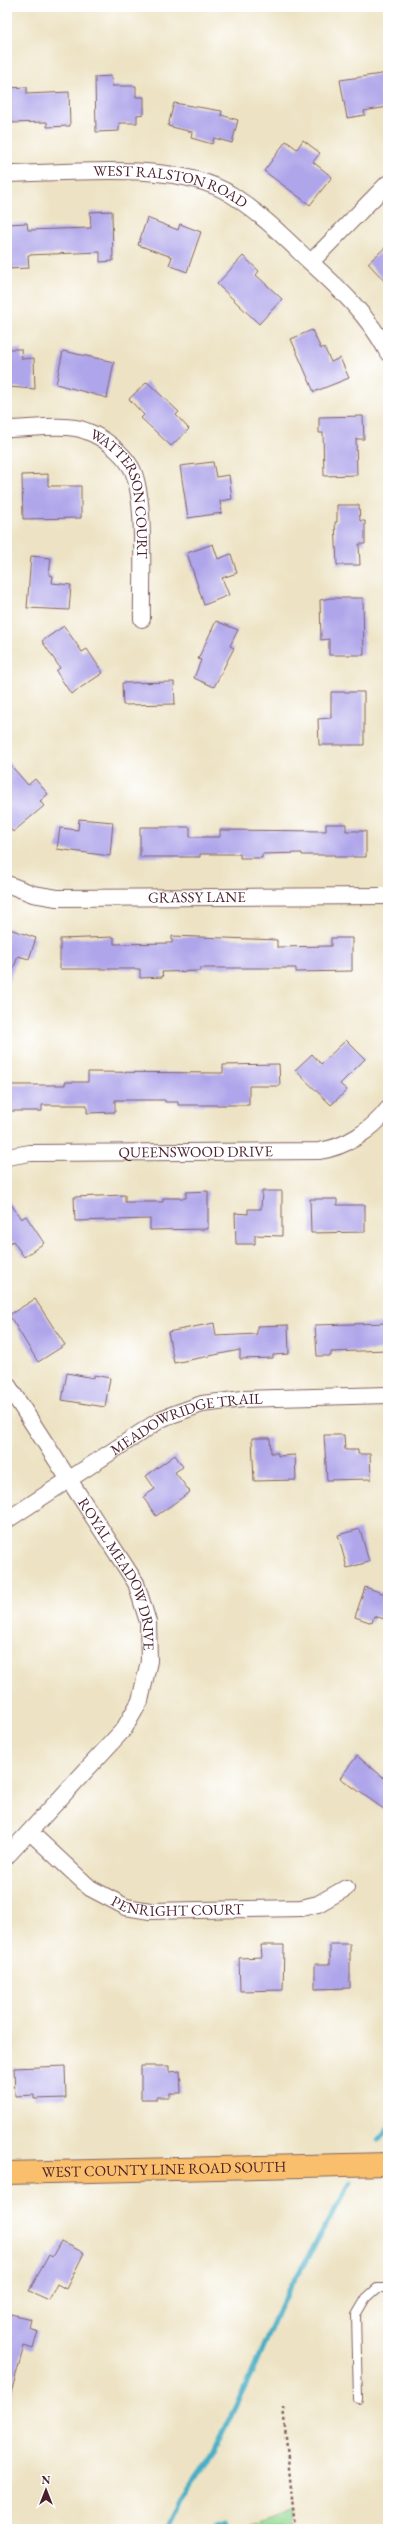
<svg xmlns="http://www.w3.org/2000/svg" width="395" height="2536" viewBox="0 0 395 2536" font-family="'EB Garamond',serif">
	<rect width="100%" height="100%" fill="#fff"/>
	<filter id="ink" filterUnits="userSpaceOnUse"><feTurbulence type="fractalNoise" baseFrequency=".025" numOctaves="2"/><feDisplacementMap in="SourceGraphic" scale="8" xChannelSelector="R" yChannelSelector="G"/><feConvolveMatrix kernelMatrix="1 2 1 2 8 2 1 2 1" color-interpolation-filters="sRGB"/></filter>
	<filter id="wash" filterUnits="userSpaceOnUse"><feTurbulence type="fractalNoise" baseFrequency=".012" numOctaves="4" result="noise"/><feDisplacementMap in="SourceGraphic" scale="16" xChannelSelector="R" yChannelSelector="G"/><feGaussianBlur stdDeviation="0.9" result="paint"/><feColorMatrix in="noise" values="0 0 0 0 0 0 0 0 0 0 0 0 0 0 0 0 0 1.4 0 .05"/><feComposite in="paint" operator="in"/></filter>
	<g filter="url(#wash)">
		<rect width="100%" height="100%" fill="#ede3c4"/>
		<path fill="#95da94" stroke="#707c60" d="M290 2511 291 2529H252V2528Z"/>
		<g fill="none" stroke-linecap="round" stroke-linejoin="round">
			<path stroke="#46aec5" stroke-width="5" d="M378 2140 388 2128
				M168 2529 180 2503 206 2466 249 2379 282 2302 351 2182
				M216 2529 226 2526 229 2529"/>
		</g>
		<g id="blocks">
			<path fill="#afa5ea" d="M388 73V107L364 111 365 115 347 118 340 80Z
				M111 76 112 86H136V97H144V114L137 115V123H119V131L96 132 95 77Z
				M27 87V94L69 92 70 126 47 127V122L7 123V88Z
				M174 103 222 111 221 115 238 120 232 143 214 138 212 144 191 138 192 132 168 126Z
				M303 140 320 153 313 162 332 177 310 205 264 171 286 141 297 149Z
				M112 211 113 261 100 262V252L28 255 29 268 7 269V224L27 223 28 230 91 228 90 212Z
				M147 218 178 230 180 224 201 232 187 272 169 265 172 257 138 245Z
				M388 245V285L368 263Z
				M243 256 259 271 256 275 282 299 259 324 217 284Z
				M312 330 321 349 324 347 331 362 340 358 349 378 314 392 291 339Z
				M7 349H21L22 359 34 358 35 389 7 387Z
				M63 351 114 362 107 398 56 384Z
				M147 382 179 412 176 415 189 429 171 446 141 418 144 415 129 399Z
				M363 416 364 439H356L357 475 324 476 323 433H319V417Z
				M213 462 216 477 229 475 232 499 220 501 222 513 188 518 180 466Z
				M48 474V486H81V518L23 519 22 475Z
				M337 505H359L360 521H365V544H359L360 565H337L335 522H337Z
				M213 544 218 559 231 554 237 573 222 578 229 595 204 605 187 553Z
				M31 556 51 558 49 575 53 576 52 583 71 585 69 610 27 608Z
				M330 598H363L364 655H329V639L321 640 320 600Z
				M216 621 238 630 230 646 234 648 214 687 194 678 201 660 198 659Z
				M64 626 82 652 87 649 103 673 71 694 56 671 60 668 42 641Z
				M174 682 175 704 123 705 122 683Z
				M331 692H364V745H319L318 719 331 718Z
				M7 761 28 785 35 779 48 794 40 801 44 806 13 832 7 825Z
				M79 819 113 822 110 856 57 849 60 828 78 830Z
				M326 824H346V831H366V857H335V855H302V853L262 854V858H240V854H200V857H140V827H190V837H220V830L326 831Z
				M7 928 36 938 29 959 18 956 9 981H7Z
				M172 936 277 940V947L331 946V938H352V971L296 972V968H200L201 971 162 972 163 977 140 978V969H60V939L114 937V944L172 943Z
				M346 1040 365 1059 340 1084 347 1090 331 1105 295 1070 312 1054 321 1064Z
				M279 1064 280 1086H249V1105H178V1102H165V1100H115V1112L87 1113V1105H42V1111H7V1085H65V1082H88V1072L223 1073V1065Z
				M208 1191V1229L150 1230V1219L75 1221 74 1197 125 1195V1202H163V1198H186V1192Z
				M262 1191H282V1236L255 1235V1244H236L235 1213 248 1214V1209H261Z
				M7 1198 21 1219 26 1216 44 1243 24 1257 13 1241 7 1245Z
				M310 1199H337V1205H365V1232L311 1233Z
				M35 1299 65 1345 38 1362 9 1315Z
				M214 1323 216 1336 257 1334V1326L288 1325 289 1354 273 1355V1358L240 1359V1350L174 1363 168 1332Z
				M388 1323V1350L331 1352V1356H317L315 1325Z
				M67 1373 94 1378V1375L110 1378 105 1407 62 1400Z
				M324 1435H344L345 1450H358V1454H370L371 1479 327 1480Z
				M252 1438H270L271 1453H278V1456L295 1455 296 1480 254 1481Z
				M175 1455 183 1467 175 1472 190 1492 156 1516 143 1497 155 1489 146 1476Z
				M360 1529 369 1562 347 1568 338 1535Z
				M365 1587 388 1595V1620L374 1616 372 1623 355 1617Z
				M357 1756 388 1781V1812L340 1778Z
				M330 1944H350V1988L315 1989V1964H330Z
				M261 1945H284L283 1990 240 1991 239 1958 262 1957Z
				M65 2066 66 2098 34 2099V2095L15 2096 14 2068Z
				M141 2066H169V2072L180 2071 181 2093H170V2097H157V2099H141Z
				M61 2241 84 2253 66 2289 57 2284 49 2300 29 2291 49 2255 52 2257Z
				M7 2313 31 2319 29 2328 38 2331 33 2349 24 2346 11 2393 7 2392Z"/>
		</g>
	</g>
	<g filter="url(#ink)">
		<use href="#blocks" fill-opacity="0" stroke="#836461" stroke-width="1"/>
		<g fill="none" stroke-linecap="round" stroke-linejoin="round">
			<defs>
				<path id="lane" d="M358 2399 356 2315 366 2298 377 2288H388"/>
				<g id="street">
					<path id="s1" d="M7 174C71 173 178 160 232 195 260 213 284 237 308 260 339 288 369 316 388 353"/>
					<path d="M311 262 388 183"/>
					<path id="s2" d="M7 429C29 429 66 423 86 431 103 437 121 451 131 467 147 495 141 583 142 619"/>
					<path id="s3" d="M7 884 33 894 57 898 388 896"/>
					<path id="s4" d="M7 1157 30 1153 319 1151C346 1147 371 1131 388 1109"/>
					<path id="s5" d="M7 1384 136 1583 148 1622 149 1661 140 1701 124 1729 7 1856"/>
					<path id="s6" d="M7 1520 163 1418 202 1404 243 1399 388 1395"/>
					<path id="s7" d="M30 1832 90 1888 126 1907 150 1911 301 1908 318 1904 346 1888"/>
				</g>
				<g id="primary">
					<path id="s8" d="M7 2173 388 2164"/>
				</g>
			</defs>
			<use href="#lane" stroke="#836461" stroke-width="10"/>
			<use href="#street" stroke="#836461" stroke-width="18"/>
			<use href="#primary" stroke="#836461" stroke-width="24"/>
			<path stroke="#836461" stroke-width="2.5" stroke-dasharray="3 3" stroke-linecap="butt" d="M283 2407 295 2529"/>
			<use href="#lane" stroke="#fff" stroke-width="8"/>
			<use href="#street" stroke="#fff" stroke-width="16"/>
			<use href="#primary" stroke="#f9bf6d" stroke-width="22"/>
		</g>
	</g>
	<g text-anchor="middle" stroke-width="4" stroke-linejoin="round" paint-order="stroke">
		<g font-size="15" fill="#4a1f2b" stroke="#fff">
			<text dy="5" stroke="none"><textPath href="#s1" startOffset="166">WEST RALSTON ROAD</textPath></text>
			<text dy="5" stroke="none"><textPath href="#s2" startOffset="158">WATTERSON COURT</textPath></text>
			<text dy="5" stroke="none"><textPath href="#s3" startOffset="192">GRASSY LANE</textPath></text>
			<text dy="5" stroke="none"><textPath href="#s4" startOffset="189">QUEENSWOOD DRIVE</textPath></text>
			<text dy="5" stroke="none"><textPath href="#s6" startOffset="207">MEADOWRIDGE TRAIL</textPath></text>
			<text dy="5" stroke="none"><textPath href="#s5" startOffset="222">ROYAL MEADOW DRIVE</textPath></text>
			<text dy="5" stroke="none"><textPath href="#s7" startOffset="174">PENRIGHT COURT</textPath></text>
			<text dy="5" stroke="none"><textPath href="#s8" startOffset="157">WEST COUNTY LINE ROAD SOUTH</textPath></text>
		</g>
	</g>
	<rect width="395" height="2536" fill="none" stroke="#fff" stroke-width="24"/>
	<g transform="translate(46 2490)" stroke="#ffffff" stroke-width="3" paint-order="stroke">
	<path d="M0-3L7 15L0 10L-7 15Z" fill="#4a1f2b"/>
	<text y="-6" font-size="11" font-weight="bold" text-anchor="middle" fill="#4a1f2b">N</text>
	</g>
</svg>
